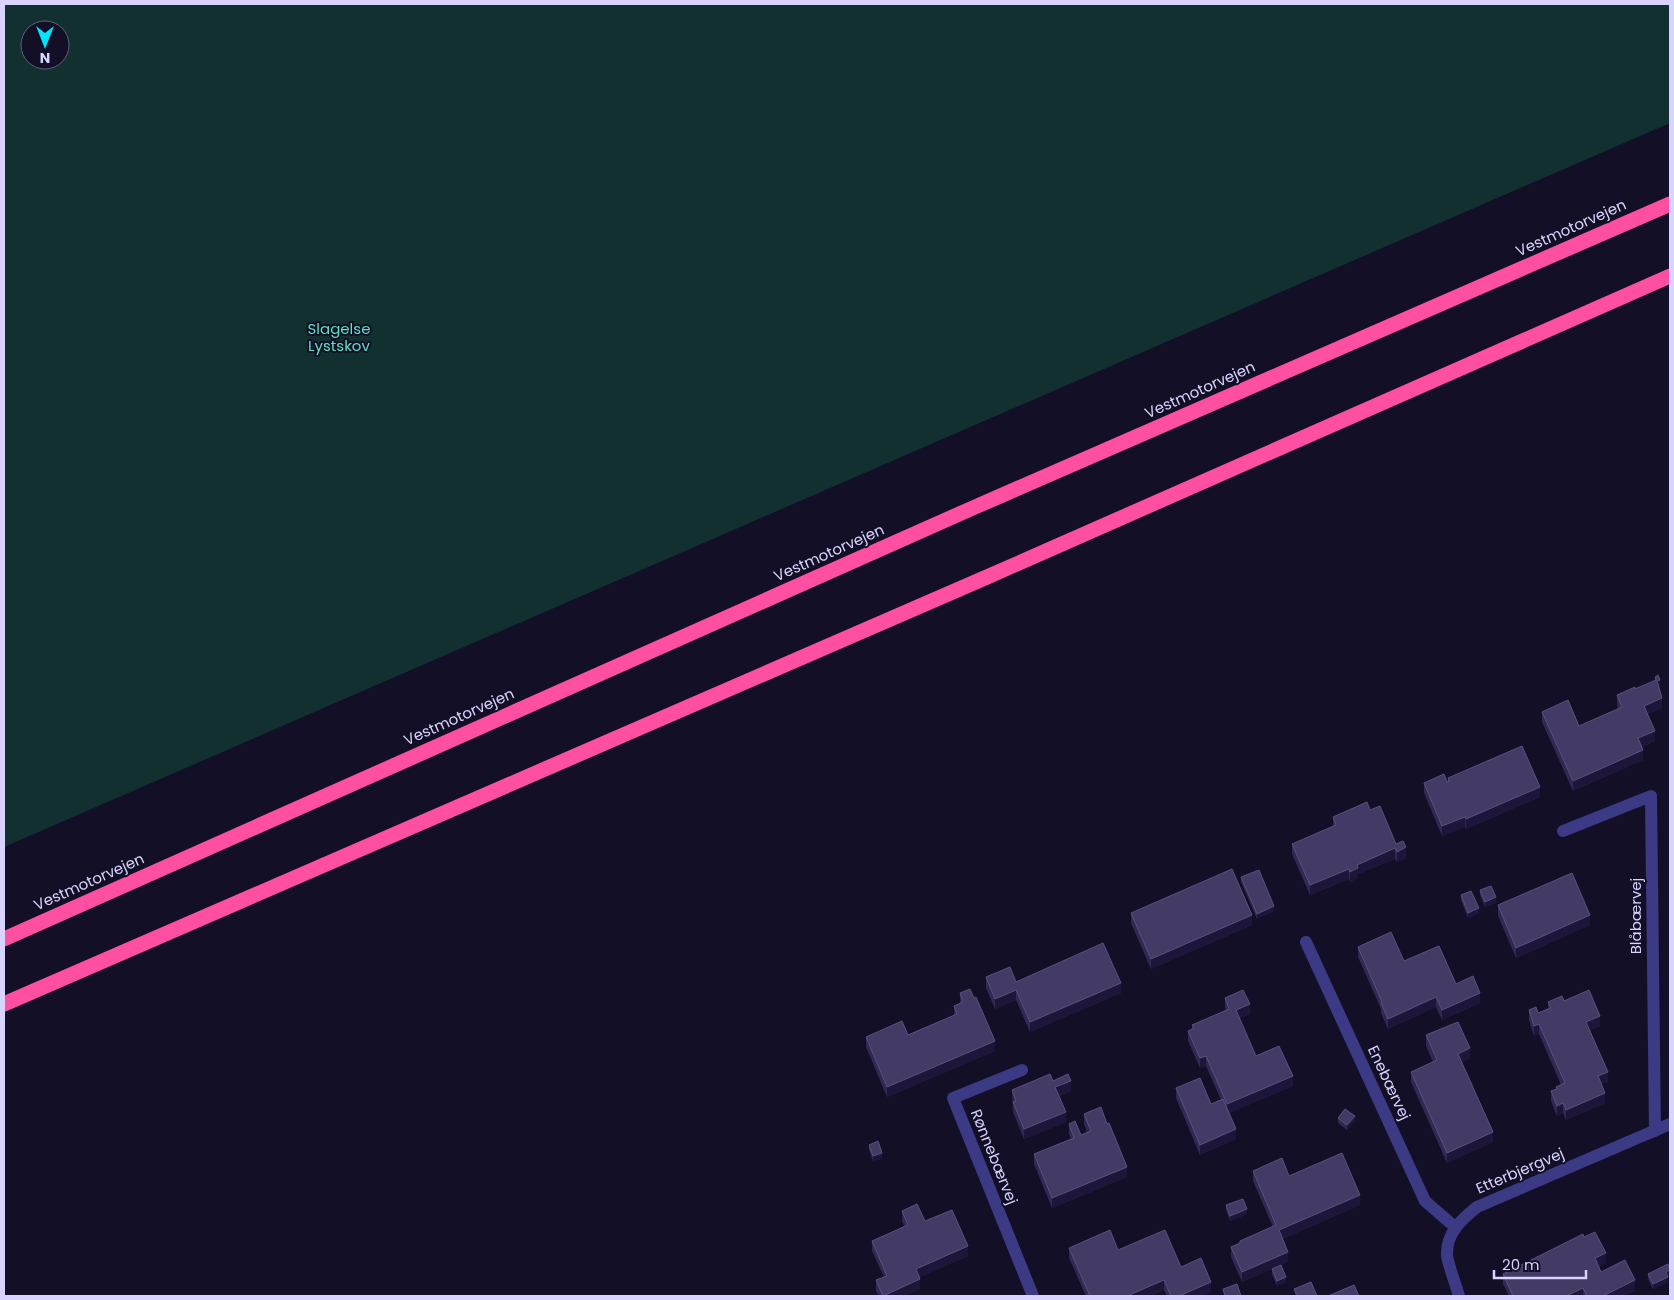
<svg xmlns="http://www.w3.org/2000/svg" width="1674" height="1300" viewBox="0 0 1674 1300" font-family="Poppins,sans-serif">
	<rect width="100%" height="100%" fill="#130f26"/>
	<path fill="#12302f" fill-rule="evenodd" d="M4 4H1670V123L4 847ZM30 30H60V60H30Z"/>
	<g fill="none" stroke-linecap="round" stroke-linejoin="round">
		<path stroke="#3d3a85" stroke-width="12" d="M1563 831 1651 796 1655 1131
			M1306 942 1425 1201 1455 1227
			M1022 1070 953 1098 1033 1296
			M1459 1296C1456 1285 1448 1265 1447 1255 1446 1233 1462 1219 1477 1207L1670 1124"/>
		<path stroke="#ff4fa3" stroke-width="15" d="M4 939 975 507 1670 204
			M4 1004 987 577 1670 276"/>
	</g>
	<path fill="#312854" d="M1655 677 1660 690 1662 708 1648 714 1655 741 1642 747 1643 760 1573 791 1542 722V712L1579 726 1618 709 1617 705V695L1635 689 1655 681Z
		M1448 778 1540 797 1466 829 1465 827 1442 836 1424 793V783L1447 782 1448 781Z
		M1370 810 1396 844 1406 858 1397 862 1395 859 1358 874V878L1350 882 1349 879 1310 895 1292 854V844L1333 826V817Z
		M1241 877 1274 911 1257 919 1241 882Z
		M1480 890 1496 903 1485 907 1480 895Z
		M1461 895 1479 913 1468 918 1461 900Z
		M1498 905 1590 925 1516 958 1498 916Z
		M1131 913 1252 925 1151 969 1131 923Z
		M1358 947 1404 961 1456 984 1480 1003 1442 1020 1436 1007 1388 1029 1381 1013V1009L1358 957Z
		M986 977 1016 982 1121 993 1030 1032 1016 1000 995 1009 986 988Z
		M960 993 995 1051 887 1097 866 1047V1037L908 1035 954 1015V1006L960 1004Z
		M1225 998 1250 1014 1239 1019 1256 1056 1293 1086 1229 1113 1236 1139 1200 1155 1176 1098V1088L1211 1104 1221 1100 1206 1066 1200 1068 1188 1041V1031L1192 1029V1025L1226 1010 1225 1008Z
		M1564 1001 1600 1026 1590 1030 1608 1082 1601 1084 1605 1103 1566 1120 1563 1113 1557 1116 1551 1101V1091L1556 1089V1087L1561 1085 1539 1034 1534 1036 1529 1020V1010L1538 1013 1548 1008V1002Z
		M1426 1035 1470 1058 1462 1062 1493 1142 1447 1163 1411 1082V1072L1433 1062 1426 1046Z
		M1053 1081 1071 1091 1059 1096 1066 1122 1024 1139 1013 1112 1012 1090Z
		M1084 1114 1127 1177 1052 1208 1034 1164V1154L1071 1139 1069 1134V1124L1081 1135 1087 1132 1084 1124Z
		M1338 1118 1355 1121 1347 1130 1338 1123Z
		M869 1145 882 1158 873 1161 869 1150Z
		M1253 1171 1289 1176 1360 1205 1282 1239 1288 1262 1242 1282 1231 1257V1247L1240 1243V1241L1273 1227 1253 1181Z
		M1226 1205 1247 1214 1230 1221 1226 1210Z
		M902 1211 925 1221 968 1256 920 1277V1289L904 1296H879L876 1291V1280L884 1277 872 1251V1241L904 1226 902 1221Z
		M1584 1237 1606 1263 1599 1266 1601 1272 1635 1291 1623 1296H1509L1503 1284V1274Z
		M1069 1248 1118 1250 1181 1267 1211 1292 1202 1296H1167L1164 1290 1150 1296H1086L1069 1258Z
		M1272 1269 1286 1282 1277 1286 1272 1274Z
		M1648 1274 1670 1275 1668 1276V1282L1653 1289 1648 1279Z"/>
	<path fill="#1d163a" d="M1660 680V690L1657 681Z
		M1662 698V708L1644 716V706Z
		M1655 731V741L1638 748V738Z
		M1643 750V760L1573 791V781Z
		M1540 787V797L1466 829V819Z
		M1465 817V827L1442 836V826Z
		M1406 847V858L1397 862V852Z
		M1395 848V859L1358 874V878L1350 882V872L1357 865Z
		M1349 869V879L1310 895V885Z
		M1496 897V903L1485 907V902Z
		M1274 906V911L1257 919V914Z
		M1479 908V913L1468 918V913Z
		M1252 915V925L1151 969V959Z
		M1590 915V925L1516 958V948Z
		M1121 983V993L1030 1032V1022Z
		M1016 990V1000L995 1009V999Z
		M1480 993V1003L1442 1020V1010Z
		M1436 997V1007L1388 1029V1019Z
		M1250 1004V1014L1236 1020V1010Z
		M1600 1016V1026L1586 1032V1022Z
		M1539 1024V1034L1534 1036V1026Z
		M995 1041V1051L887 1097V1087Z
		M1470 1048V1058L1458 1064V1054Z
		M1206 1056V1066L1200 1068V1058Z
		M1608 1072V1082L1598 1086V1076Z
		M1293 1076V1086L1227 1114V1104Z
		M1071 1081V1091L1055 1097V1087Z
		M1605 1093V1103L1566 1120V1110Z
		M1563 1103V1113L1557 1116V1106Z
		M1066 1112V1122L1024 1139V1129Z
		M1355 1116V1121L1347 1130V1125Z
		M1236 1129V1139L1200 1155V1145Z
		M1493 1132V1142L1447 1163V1153Z
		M882 1153V1158L873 1161V1156Z
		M1127 1167V1177L1052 1208V1198Z
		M1360 1195V1205L1279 1240V1230Z
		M1247 1209V1214L1230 1221V1216Z
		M968 1246V1256L916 1279V1269Z
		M1288 1252V1262L1242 1282V1272Z
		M1606 1253V1263L1595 1268V1258Z
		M1670 1270V1275L1666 1277V1272Z
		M1286 1277V1282L1277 1286V1281Z
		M1668 1277V1282L1653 1289V1284Z
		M920 1279V1289L904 1296H883Z
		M1164 1280V1290L1150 1296H1127Z
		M1635 1280V1291L1623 1296H1603Z
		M1211 1282V1292L1202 1296H1179Z
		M1583 1288V1296H1566Z"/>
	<path fill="#433a66" stroke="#5a527e" d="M1658 675 1660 680 1657 681 1662 698 1644 706 1655 731 1638 738 1643 750 1573 781 1542 712 1568 700 1579 726 1622 707 1617 695 1635 687V689L1656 680 1655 677Z
		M1522 746 1540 787 1466 819 1465 817 1442 826 1424 783 1444 774 1447 782 1449 781 1448 778Z
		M1367 802 1370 810 1380 806 1396 844 1403 841 1406 847 1397 852 1395 848 1357 865 1358 868 1350 872 1349 869 1310 885 1292 844 1336 825 1333 817Z
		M1232 869 1252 915 1151 959 1131 913Z
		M1259 870 1274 906 1257 914 1241 877Z
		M1572 873 1590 915 1516 948 1498 905Z
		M1491 886 1496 897 1485 902 1480 890Z
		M1471 891 1479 908 1468 913 1461 895Z
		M1391 932 1404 961 1439 946 1456 984 1473 976 1480 993 1442 1010 1436 997 1388 1019 1381 1003 1382 1002 1358 947Z
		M1103 943 1121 983 1030 1022 1016 990 995 999 986 977 1010 967 1016 982Z
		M970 989 974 998 976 997 995 1041 887 1087 866 1037 902 1021 908 1035 957 1014 954 1006 963 1002 960 993Z
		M1243 990 1250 1004 1236 1010 1256 1056 1279 1046 1293 1076 1227 1104 1206 1056 1200 1058 1188 1031 1194 1028 1192 1025 1229 1009 1225 998Z
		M1589 990 1600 1016 1586 1022 1608 1072 1598 1076 1605 1093 1566 1110 1563 1103 1557 1106 1551 1091 1557 1089 1556 1087 1565 1083 1539 1024 1534 1026 1529 1010 1536 1007 1538 1013 1551 1008 1548 1002 1562 996 1564 1001Z
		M1458 1022 1470 1048 1458 1054 1493 1132 1447 1153 1411 1072 1437 1060 1426 1035Z
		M1050 1074 1053 1081 1068 1074 1071 1081 1055 1087 1066 1112 1024 1129 1013 1102 1016 1101 1012 1090Z
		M1200 1078 1211 1104 1223 1099 1236 1129 1200 1145 1176 1088Z
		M1101 1107 1107 1124 1109 1123 1127 1167 1052 1198 1034 1154 1074 1138 1069 1124 1075 1121 1081 1135 1091 1131 1084 1114Z
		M1345 1109 1355 1116 1347 1125 1338 1118Z
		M878 1141 882 1153 873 1156 869 1145Z
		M1342 1153 1360 1195 1279 1230 1288 1252 1242 1272 1231 1247 1240 1243V1241L1276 1225 1253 1171 1282 1158 1289 1176Z
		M1243 1199 1247 1209 1230 1216 1226 1205Z
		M917 1204 925 1221 952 1210 968 1246 916 1269 920 1279 883 1296 876 1280 887 1276 872 1241 908 1225 902 1211Z
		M1110 1230 1118 1250 1165 1230 1181 1267 1201 1258 1211 1282 1179 1296H1171L1164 1280 1127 1296H1090L1069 1248Z
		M1595 1232 1606 1253 1595 1258 1601 1272 1625 1260 1635 1280 1603 1296H1587L1583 1288 1566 1296H1513L1503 1274 1583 1234 1584 1237Z
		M1668 1264 1670 1270 1666 1272 1668 1277 1653 1284 1648 1274Z
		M1281 1265 1286 1277 1277 1281 1272 1269Z
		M1311 1282 1317 1296H1297L1294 1289Z
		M1237 1284 1241 1296H1225L1223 1289Z
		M1354 1285 1359 1296H1328Z"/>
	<g text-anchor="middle" stroke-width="4" stroke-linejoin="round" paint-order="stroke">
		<g font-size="15" fill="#d9d4ff" stroke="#130f26">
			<text transform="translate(1571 228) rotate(-24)" y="5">Vestmotorvejen</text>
			<text transform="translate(1200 390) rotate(-24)" y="5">Vestmotorvejen</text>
			<text transform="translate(829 553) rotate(-24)" y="5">Vestmotorvejen</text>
			<text transform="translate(459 717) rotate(-24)" y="5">Vestmotorvejen</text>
			<text transform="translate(89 882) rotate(-24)" y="5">Vestmotorvejen</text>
			<text transform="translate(1636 916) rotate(-90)" y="5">Blåbærvej</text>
			<text transform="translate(1389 1083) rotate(65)" y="5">Enebærvej</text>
			<text transform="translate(994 1157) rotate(68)" y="5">Rønnebærvej</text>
			<text transform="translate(1520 1171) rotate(-23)" y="5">Etterbjergvej</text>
		</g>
		<g font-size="15" fill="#5fe0c0" stroke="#130f26">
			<text x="339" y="334">Slagelse<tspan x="339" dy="17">Lystskov</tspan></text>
		</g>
	</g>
	<rect width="1674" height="1300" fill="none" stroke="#d9d4ff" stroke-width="10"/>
	<g transform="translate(45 45) rotate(180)"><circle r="24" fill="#130f26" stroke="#625e7d"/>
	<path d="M0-4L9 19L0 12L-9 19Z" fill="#00e5ff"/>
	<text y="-8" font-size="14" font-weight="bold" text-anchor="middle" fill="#d9d4ff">N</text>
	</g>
	<path d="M1494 1270v8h92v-8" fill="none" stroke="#d9d4ff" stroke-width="2.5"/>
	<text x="1502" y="1270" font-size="15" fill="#d9d4ff" stroke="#130f26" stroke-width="4" paint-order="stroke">20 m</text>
</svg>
